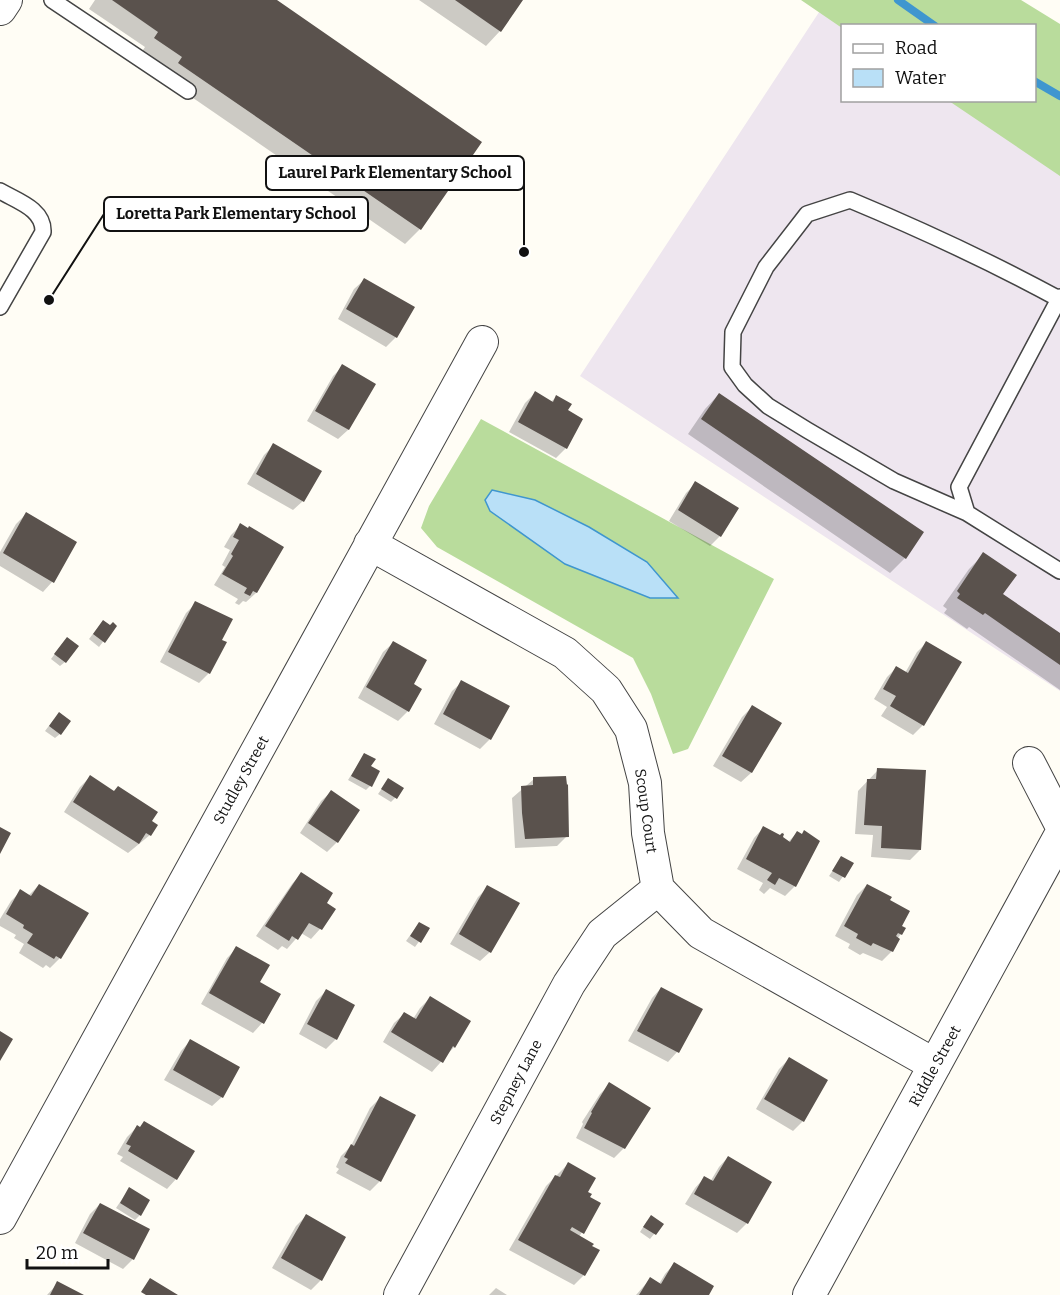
<svg xmlns="http://www.w3.org/2000/svg" width="1060" height="1295" viewBox="0 0 1060 1295" font-family="Bitter,serif">
	<rect width="100%" height="100%" fill="#fffdf5"/>
	<path fill="#eee6ef" d="M827 0 842 26V100L1015 101 1060 134V691L580 376Z"/>
	<path fill="#b9dc9c" d="M801 0H1021L1060 24V176L949 101 1034 100V26H842V28Z
		M481 419 774 579 688 749 673 754 651 694 633 658 437 547 421 528 429 506Z"/>
	<path fill="#b9e0f7" stroke="#3f96cf" stroke-width="1.5" d="M492 490 535 500 589 527 647 562 678 598H650L565 564 490 511 485 500Z"/>
	<path fill="#0003" d="M95 0H274L480 142 420 229 405 244 164 78 141 53 145 47 89 9Z
		M419 0H522L500 31 486 46Z
		M364 280 396 337 386 347 338 319 354 289Z
		M343 366 374 385 348 430 338 439 307 421 333 376Z
		M535 393 551 402 556 397 566 411V448L556 458 509 432 525 403Z
		M719 394 905 558 890 573 688 434 705 409Z
		M274 445 303 501 293 510 247 484 264 455Z
		M696 483 720 536 710 546 669 521 686 493Z
		M26 514 52 582 43 592 0 566V552L16 524Z
		M241 525 282 548 256 593 246 602 243 601 239 605 235 603 238 599 214 585 225 567 222 565 230 550 224 547 231 535Z
		M984 554 1001 595 1060 635V690L969 627 967 629 944 613 947 609 943 606 969 569Z
		M196 603 220 640 209 673 199 683 160 662 186 613Z
		M99 626H115L99 647 89 639Z
		M63 643 65 662 60 666 51 659Z
		M393 643 411 685 408 711 398 721 358 698 383 652Z
		M926 643 960 663 923 725 913 735 881 716 887 707 874 699 887 677 896 668 905 673 917 652Z
		M462 682 490 739 480 749 434 724 452 691Z
		M752 707 780 723 751 773 741 782 713 766 742 717Z
		M54 719 60 734 55 738 45 731Z
		M364 755 369 766 370 786 366 790 348 780Z
		M878 770 920 850 910 860 871 857 873 835 855 834 858 791Z
		M90 777 150 822V835L128 853 64 812 80 787Z
		M534 779 567 836 557 846 515 848 512 798Z
		M388 780 395 798 391 802 378 794Z
		M331 792 337 842 327 852 300 833 321 801Z
		M763 828 779 836 784 832 780 838 788 842 797 833 801 835 804 832 795 886 785 896 770 888 764 894 759 890 763 883 737 869 754 838Z
		M842 857 852 864 839 882 829 876Z
		M301 874 325 904 334 909 320 929 311 939 301 933 287 949 282 946 278 950 256 936 292 884Z
		M39 885 60 958 50 968 46 965 43 968 19 953 24 944 14 938 16 935 0 926V919L11 901 21 891 28 896Z
		M867 885 900 927 901 934 897 939 898 940 892 951 882 961 863 953 860 955 848 948 850 944 835 936 857 895Z
		M488 887 490 952 480 961 450 944 478 897Z
		M419 923 428 929 415 947 406 941Z
		M237 948 258 983 279 995 262 1023 253 1033 201 1004 227 958Z
		M661 988 701 1010 677 1052 668 1062 628 1041 652 998Z
		M326 991 336 1039 326 1049 299 1034 316 1001Z
		M430 998 454 1047 432 1072 383 1042 394 1023 404 1014 413 1019 420 1008Z
		M190 1041 222 1097 212 1106 164 1080 181 1051Z
		M789 1059 803 1121 793 1131 756 1109 779 1069Z
		M610 1084 624 1148 614 1158 576 1138 583 1124 582 1122 600 1094Z
		M380 1098V1181L370 1191 336 1173 339 1169 336 1167 341 1156 351 1146 370 1108Z
		M137 1127 176 1179 167 1189 120 1161 123 1157 117 1154 127 1137Z
		M728 1157 747 1223 737 1233 685 1204 695 1188 704 1178 710 1182 719 1167Z
		M568 1164 588 1198 599 1204 579 1237 584 1275 574 1285 509 1250 546 1186Z
		M129 1189 140 1215 135 1220 116 1208Z
		M100 1204 133 1259 123 1269 75 1243 90 1214Z
		M306 1216 344 1238 320 1281 311 1290 272 1268 296 1226Z
		M647 1221 662 1224 650 1239 640 1232Z
		M674 1264 708 1295H636L650 1279 659 1284 665 1274Z
		M58 1283 80 1295H47Z
		M496 1288 507 1295H489Z"/>
	<g fill="none" stroke-linecap="round" stroke-linejoin="round">
		<path stroke="#3f96cf" stroke-width="8" d="M898 0 935 26
			M1034 81 1060 96"/>
	</g>
	<path fill="#5a524d" d="M112 0H277L482 142 421 230 178 63 182 57 154 38 158 32Z
		M455 0H523L501 32Z
		M364 278 415 307 397 338 346 309Z
		M342 364 376 384 349 430 315 411Z
		M535 391 553 402 556 395 572 404 568 410 583 419 567 449 518 422Z
		M719 393 924 532 906 559 701 419Z
		M273 443 322 471 304 502 256 474Z
		M695 481 739 508 721 537 678 510Z
		M26 512 77 542 54 583 3 553Z
		M240 523 248 528 249 526 284 547 257 593 253 591 250 596 244 593 247 588 222 574 233 556 231 554 239 540 233 537Z
		M983 552 1017 575 1003 594 1060 633V665L985 613 983 615 957 598 960 594 957 591Z
		M195 601 233 619 222 640 227 642 210 674 168 652Z
		M103 620 110 625 113 622 117 626 105 643 93 634Z
		M67 637 79 646 66 663 54 654Z
		M393 641 427 660 414 684 422 689 409 712 366 687Z
		M926 641 962 662 924 726 890 706 896 696 883 689 896 666 908 673Z
		M461 680 510 706 491 740 443 714Z
		M752 705 782 723 752 773 722 756Z
		M59 712 71 721 61 735 49 726Z
		M364 753 376 759 371 766 380 771 372 787 351 776Z
		M877 768 926 770 921 850 881 848 882 826 864 825 867 779H876Z
		M90 775 114 791 118 786 158 812 152 821 158 825 151 836 146 833 139 844 73 802Z
		M566 776 567 785 568 784 569 837 525 839 522 813 521 786 533 785V777Z
		M388 778 404 788 397 799 381 789Z
		M331 790 360 810 338 843 308 823Z
		M763 826 780 835 782 833 784 834 783 837 790 842 797 831 802 834 804 830 820 841 796 887 779 878 775 885 767 880 772 873 746 859Z
		M0 827 11 833 0 854Z
		M841 856 854 863 845 878 832 871Z
		M301 872 333 893 327 903 336 909 322 930 309 923 298 940 292 936 289 941 265 926Z
		M39 884 89 913 61 959 56 956 54 959 27 943 33 934 23 928 24 925 6 914 20 889 31 896Z
		M867 884 892 897 890 900 910 911 902 926 906 928 902 935 898 933 896 936 900 939 893 952 873 943 871 946 856 938 858 934 844 926Z
		M487 885 520 903 491 953 459 934Z
		M419 922 430 928 421 943 410 936Z
		M236 946 270 965 260 982 281 994 264 1024 209 993Z
		M661 987 703 1009 679 1053 637 1031Z
		M326 989 355 1005 337 1040 307 1024Z
		M430 996 471 1021 455 1048 453 1046 443 1063 391 1032 404 1012 416 1019Z
		M0 1031 13 1039 0 1061Z
		M190 1039 240 1067 223 1098 173 1070Z
		M789 1057 828 1080 804 1122 764 1099Z
		M609 1082 651 1108 625 1149 584 1128 592 1113 591 1112Z
		M380 1096 416 1115 381 1182 345 1163 348 1159 344 1157 351 1144 354 1146Z
		M144 1121 195 1151 177 1180 128 1151 131 1146 126 1144 137 1125 140 1127Z
		M728 1156 772 1182 748 1224 694 1194 704 1176 713 1181Z
		M568 1162 596 1178 588 1192 592 1194 590 1197 601 1203 584 1234 572 1227 570 1230 594 1244 592 1246 600 1250 585 1276 518 1240 555 1175 560 1177Z
		M129 1187 150 1200 141 1216 120 1203Z
		M100 1203 150 1229 134 1260 83 1233Z
		M306 1214 346 1237 322 1281 281 1258Z
		M651 1215 664 1224 656 1235 643 1227Z
		M674 1262 714 1286 709 1295H639L650 1277 661 1284Z
		M150 1278 178 1295H146L141 1292Z
		M57 1281 84 1295H50Z"/>
	<g fill="none" stroke-linecap="round" stroke-linejoin="round">
		<defs>
			<path id="service" d="M52 0 188 91
				M0 191C17 201 44 209 43 232L0 307
				M1060 297 959 487 967 513 1060 571
				M967 513 894 481 807 430 768 406 745 385 732 367 733 332 766 267 807 214 850 200C922 230 991 262 1059 299"/>
			<path id="minor" d="M0 9 6 0
				M370 544 565 653 606 690 631 729 645 783 648 833 658 889 701 933 935 1065
				M1029 763 1060 823
				M0 1218 482 342
				M400 1295 569 984 602 934 658 889
				M809 1295 1060 836"/>
		</defs>
		<use href="#service" stroke="#444" stroke-width="18"/>
		<use href="#minor" stroke="#444" stroke-width="34"/>
		<use href="#service" stroke="#fff" stroke-width="15"/>
		<use href="#minor" stroke="#fff" stroke-width="32"/>
	</g>
	<g text-anchor="middle" stroke-width="6" stroke-linejoin="round" paint-order="stroke">
		<g font-size="15" fill="#111" stroke="#fff">
			<text transform="translate(241 780) rotate(-61)" y="5">Studley Street</text>
			<text transform="translate(646 811) rotate(82)" y="5">Scoup Court</text>
			<text transform="translate(935 1066) rotate(-61)" y="5">Riddle Street</text>
			<text transform="translate(516 1082) rotate(-62)" y="5">Stepney Lane</text>
		</g>
	</g>
	<path fill="none" stroke="#111" stroke-width="2" d="M524 252L524 173M49 300L104 214"/>
	<g fill="#111" stroke="#fff" stroke-width="2">
		<circle cx="524" cy="252" r="6"/>
		<circle cx="49" cy="300" r="6"/>
	</g>
	<g fill="#fff" stroke="#111" stroke-width="2">
		<rect x="266" y="156" width="258" height="34" rx="6"/>
		<rect x="104" y="197" width="264" height="34" rx="6"/>
	</g>
	<g font-size="16" text-anchor="middle" font-weight="bold" fill="#111">
		<text x="395" y="178">Laurel Park Elementary School</text>
		<text x="236" y="219">Loretta Park Elementary School</text>
	</g>
	<rect x="841" y="24" width="195" height="78" fill="#ffffff" stroke="#a0a0a0" stroke-width="1.5"/>
	<rect x="853" y="44" width="30" height="9" fill="#ffffff" stroke="#a0a0a0" stroke-width="1.5"/>
	<text x="895" y="54" font-size="18" fill="#111111">Road</text>
	<rect x="853" y="69" width="30" height="18" fill="#b9e0f7" stroke="#a0a0a0" stroke-width="1.5"/>
	<text x="895" y="84" font-size="18" fill="#111111">Water</text>
	<path d="M27 1259v9h81v-9" fill="none" stroke="#111111" stroke-width="3"/>
	<text x="36" y="1259" font-size="18" fill="#111111" stroke="#ffffff" stroke-width="4.5" paint-order="stroke">20 m</text>
</svg>
